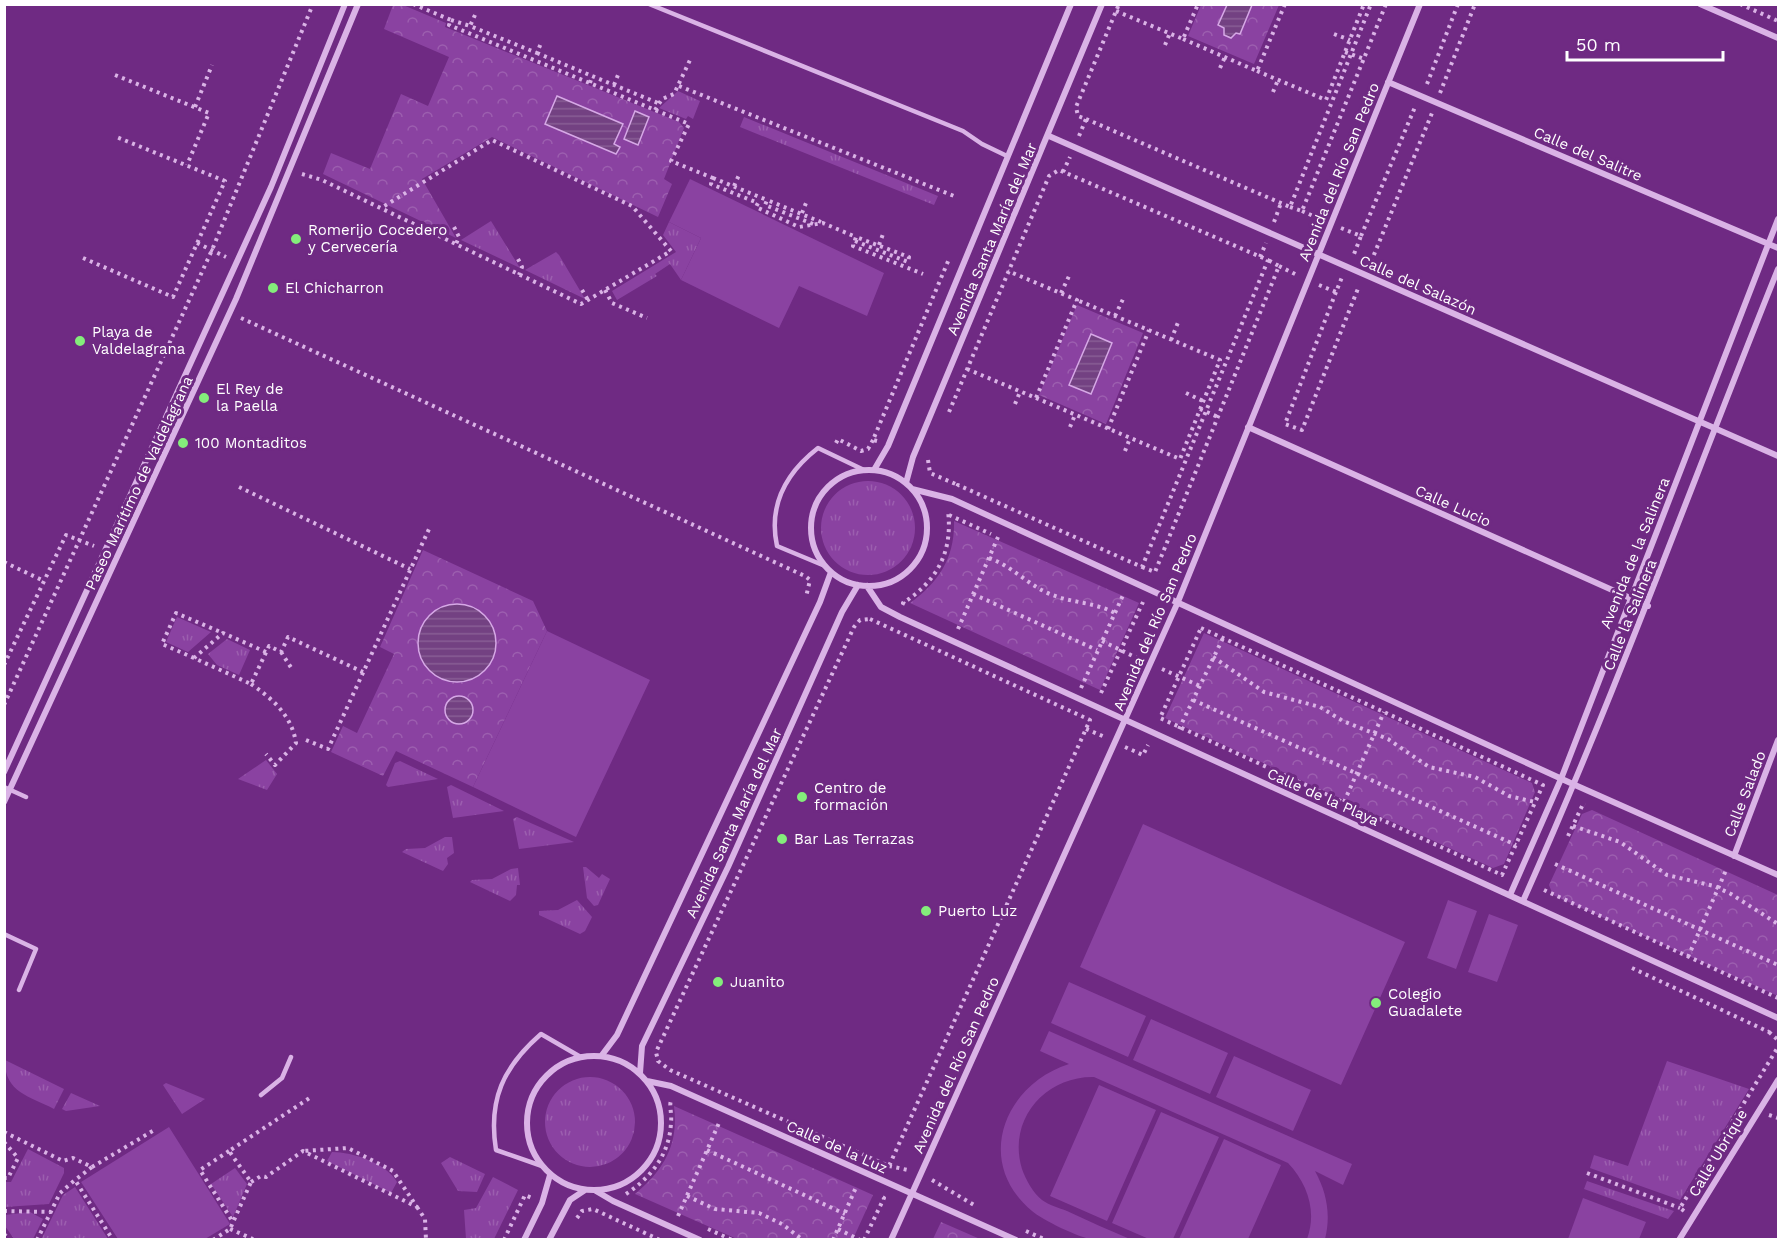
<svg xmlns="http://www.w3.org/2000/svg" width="1783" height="1244" viewBox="0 0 1783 1244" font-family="'Work Sans',sans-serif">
	<defs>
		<pattern id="grass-tufts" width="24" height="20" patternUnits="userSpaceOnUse" patternTransform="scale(1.5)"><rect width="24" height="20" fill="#8a42a1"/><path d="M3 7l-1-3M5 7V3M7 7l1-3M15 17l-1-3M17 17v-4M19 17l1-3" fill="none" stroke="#9c5eaf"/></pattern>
		<pattern id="forest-crowns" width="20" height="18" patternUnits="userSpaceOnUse" patternTransform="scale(1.5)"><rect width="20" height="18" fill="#8a42a1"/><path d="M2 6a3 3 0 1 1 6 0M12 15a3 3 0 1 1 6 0" fill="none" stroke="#9c5eaf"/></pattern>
		<pattern id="water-rules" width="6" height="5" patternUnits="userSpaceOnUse" patternTransform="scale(1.5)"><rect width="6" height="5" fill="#734182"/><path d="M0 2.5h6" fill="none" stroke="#885e95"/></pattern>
	</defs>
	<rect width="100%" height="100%" fill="#6f2a83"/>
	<path fill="url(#grass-tufts)" d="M678 91 700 101 693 119 688 116 686 119 659 108Z
		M744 117 938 196 934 205 740 127Z
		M491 221 520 268 461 240Z
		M669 222 701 238 681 280 670 264 655 274 657 276 617 300 612 291 676 252 663 235Z
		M556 252 559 255 585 299 525 270Z
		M821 528a47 47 0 1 1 94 0a47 47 0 1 1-94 0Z
		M177 617 211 632 188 652 166 642Z
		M227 639 250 650 239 675 217 665 208 654Z
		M266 760 277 774 267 790 238 779Z
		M400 761 438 779 388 787 386 785 395 763Z
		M451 785 504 811 453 818 447 787Z
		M517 817 574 842 519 849 513 819Z
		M445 837H452L454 853 447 858 448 864 443 871 402 852 406 849 425 848Z
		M583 867H586L599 878 602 874 610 879 598 905 594 906 587 898Z
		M518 868 520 885H517L516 895 510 901 470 882 472 880 492 879 511 869Z
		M577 900 592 917 585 931 580 934 539 915V911L558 910Z
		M5 1060 64 1089 54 1109C29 1096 4 1092 5 1060Z
		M1667 1061 1749 1089 1680 1200 1590 1168 1594 1155 1628 1166Z
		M545 1122a45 45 0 1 1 90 0a45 45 0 1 1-90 0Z
		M166 1083 205 1099 182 1114 163 1085Z
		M71 1093 100 1106 66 1111 62 1109Z
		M28 1149 64 1168V1173L49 1204 5 1207V1182H11Z
		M332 1152C353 1152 386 1163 397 1182L391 1193 327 1161Z
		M450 1157 485 1174 477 1192 458 1191 441 1163Z
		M235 1168 247 1184 233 1217 211 1184Z
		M493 1177 518 1190 494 1239H466L464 1210 476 1208Z
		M1587 1181 1674 1211 1668 1219 1584 1189Z
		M75 1187 108 1239 41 1240 63 1195Z
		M30 1212 43 1219 33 1239H14L5 1226V1215Z"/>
	<path fill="url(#forest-crowns)" d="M393 5H403L446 23 445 27 679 122 684 128 664 179 672 184 658 217 492 137 422 179 456 238 323 174 331 153 370 169 401 94 428 106 449 57 384 29Z
		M1201 5H1279L1254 64 1188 36Z
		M1077 305 1143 333 1106 424 1039 395Z
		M954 521 1139 603 1100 690 910 603C939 582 955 557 954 521Z
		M423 550 533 601 547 631 473 787 396 751 383 776 331 752 343 726 357 733 394 654 380 647Z
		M1204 633 1532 783 1535 792 1504 864 1493 868 1165 718Z
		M1592 810 1778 895V996L1553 895 1549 885 1582 814Z
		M674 1106 873 1195 853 1239H737L635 1194C664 1170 679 1144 674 1106Z
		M941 1222 980 1239H933Z"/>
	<path fill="#8a42a1" d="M690 179 884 273 867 316 799 286 779 328 681 280 701 238 669 222Z
		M547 631 650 680 576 837 473 787Z
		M1143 824 1405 942 1341 1085 1080 967Z
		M1448 900 1477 911 1456 969 1427 958Z
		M1489 914 1518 925 1497 982 1468 972Z
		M1069 982 1146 1016 1128 1057 1051 1023Z
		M1151 1019 1228 1053 1210 1094 1133 1060Z
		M1049 1031 1352 1164 1343 1185 1315 1171C1327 1193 1331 1215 1325 1239H1307C1317 1212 1308 1184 1288 1163L1094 1077C1045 1076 1007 1120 1022 1169 1026 1180 1033 1193 1042 1200 1049 1205 1059 1208 1067 1211 1088 1221 1109 1230 1130 1239 1118 1240 1106 1241 1094 1240 1080 1238 1042 1220 1032 1211 974 1163 1003 1085 1069 1064L1040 1051Z
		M1234 1056 1311 1090 1293 1131 1216 1097Z
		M1099 1085 1156 1110 1107 1221 1050 1196Z
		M1161 1112 1219 1137 1173 1239H1149L1112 1223Z
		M169 1127 230 1224 205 1239H118L81 1182Z
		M1224 1139 1281 1165 1248 1239H1179Z
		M1583 1198 1646 1222 1639 1239H1568Z"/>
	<path fill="url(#water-rules)" stroke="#d6a8e6" stroke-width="1.5" d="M1227 5H1252L1240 34 1236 33 1231 38 1224 35V28L1218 25Z
		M557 96 623 124 614 144 620 147 616 154 545 124Z
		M635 111 649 117 638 145 624 139Z
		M1091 334 1112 343 1091 394 1069 385Z
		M418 643a39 39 0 1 1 78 0a39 39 0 1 1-78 0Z
		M445 710a14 14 0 1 1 28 0a14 14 0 1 1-28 0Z"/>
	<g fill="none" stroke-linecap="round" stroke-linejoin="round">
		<path stroke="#dab3e6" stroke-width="4" stroke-dasharray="3 4.5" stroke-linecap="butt" d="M413 4 451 20 449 25 689 124 671 161 713 178 711 184 758 203 756 207 799 227 823 223 856 237 853 246 923 274
			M1740 4 1778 21
			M1116 11 1183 39 1198 4
			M475 15 470 26 537 53 541 43
			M451 20 470 26
			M1334 34 1350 40
			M1183 39 1257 71 1285 4
			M1165 45 1170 33
			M1345 52 1364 59
			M537 53 592 76
			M1220 68 1225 57
			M1257 71 1326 100 1364 4
			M115 75 209 113 187 165
			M590 83 592 76 658 103
			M1427 84 1458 4
			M614 85 618 75
			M679 86 954 196
			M1273 92 1278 80
			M1440 93 1475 4
			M195 107 212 65
			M655 110 662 99 674 94 690 60
			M1086 119 1290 207 1371 4
			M1079 136 1086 119 1078 116 1076 107 1119 4
			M1063 172 1070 157
			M302 174 322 180 581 304 671 251 632 206 492 140 381 208
			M713 178 767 200
			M734 186 739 175
			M1290 207 1302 211 1386 4
			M1302 211 1320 219
			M802 213 806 203
			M1274 222 1281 203
			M813 224 765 205 767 200 821 222
			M454 227 459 237 456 244
			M1341 228 1361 236 1354 254 1356 255
			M1361 236 1415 107
			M855 241 908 262 909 257 856 237
			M197 243 226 257
			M879 245 883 234
			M1260 257 1266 243
			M83 258 173 297 225 181 114 136
			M518 259 522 267 519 275
			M1371 262 1432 113
			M1279 266 1299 276
			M1319 285 1336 292 1342 277
			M582 290 588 300
			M605 290 612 303 647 318
			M1336 292 1285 424 1302 430 1359 286
			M1061 293 1070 274
			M1115 316 1124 297
			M241 318 805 576 810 580 806 597
			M1171 340 1179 320
			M967 369 1036 398 1077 300 1008 271
			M1186 393 1203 401
			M1036 398 1180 459 1220 360 1077 300
			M1015 404 1020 392
			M1200 409 1218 417
			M949 412 1049 176 1059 170 1268 260 1142 567 958 485 957 487
			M1070 427 1075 415
			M1108 429 1149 330
			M877 441 873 440 949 259
			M836 443 838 439 861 451 868 449 873 440
			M1125 451 1130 438
			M928 460 930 473 958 485
			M239 487 410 569
			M949 515 991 534
			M989 558C1012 566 1028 585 1050 594 1071 603 1094 602 1115 613
			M4 562 44 581
			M1142 567 1155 572 1279 266 1268 260
			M973 594 1097 650
			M905 604 903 603C937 581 953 552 948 511
			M870 619 1090 720 889 1166 670 1070 658 1061 656 1052 854 627 860 620Z
			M1201 628 1543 785 1502 875 1160 718Z
			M958 629 998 537
			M1102 641 1139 659
			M266 652 223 633 194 658 251 684 269 646 281 652 288 637 363 672
			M281 652 292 669
			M1213 657 1264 692 1320 707 1343 721 1388 739 1429 767 1475 777 1509 796 1535 802
			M194 658 162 644 176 613 223 633
			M4 665 66 535 94 546
			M1162 669 1200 686
			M251 684C273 699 292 716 296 743L275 765 266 754
			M1081 688 1124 593
			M1101 693 1143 602
			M1193 700 1516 845
			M4 705 212 250 313 4
			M1086 729 1105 737
			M1179 729 1223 638
			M306 740 328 749 429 529
			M1125 747 1143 755 1148 745
			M1344 802 1384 712
			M1573 826 1620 842 1667 875 1714 886 1731 894 1778 924
			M1568 836 1583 804 1585 805
			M1555 864 1778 965
			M1544 890 1778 998
			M1688 957 1727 868
			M1632 968 1769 1032 1771 1028
			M1769 1032 1778 1040
			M1769 1115 1778 1118
			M4 1132 63 1161 73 1158 92 1167 75 1180
			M4 1142 18 1158 8 1178H4
			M707 1150 845 1214
			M229 1151 200 1170 233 1222
			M889 1166 908 1170
			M92 1167 156 1129
			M1587 1173 1680 1208
			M932 1180 974 1205
			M251 1182 261 1176 266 1177 303 1151 417 1207 393 1171 348 1148 303 1151
			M626 1194C652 1177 670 1153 671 1122 672 1115 669 1104 671 1101
			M687 1196 715 1209 759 1213 782 1224 803 1240
			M417 1207 425 1219 426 1240
			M4 1211 51 1212
			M1684 1211 1680 1208 1778 1047
			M678 1216 719 1123
			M577 1218 582 1211 593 1209 660 1240
			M230 1229 253 1239
			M708 1229 732 1240
			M838 1229 860 1240
			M1026 1231 1046 1240
			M4 1234 10 1240
			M37 1240 60 1193 75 1180 113 1240
			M213 1240 230 1229 251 1182 229 1151 311 1097
			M504 1240 525 1195 532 1198
			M833 1240 857 1185
			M864 1240 884 1198 880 1196"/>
		<path stroke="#dab3e6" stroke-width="4.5" d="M649 4 963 131 982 144 1007 156
			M825 566 777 546C768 504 786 473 818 448L864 470
			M4 787 26 797
			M4 934 36 949 19 990
			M261 1095 282 1078 291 1057
			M542 1166 496 1150C488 1100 503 1067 541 1034L579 1056"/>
		<path stroke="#dab3e6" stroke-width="6" d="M1700 4 1778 38
			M1388 82 1778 248
			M1049 136 1778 456
			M1248 427 1648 606
			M874 470 888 446 1071 4
			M811 528a58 58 0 1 1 116 0a58 58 0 1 1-116 0Z
			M906 483 913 457 1102 4
			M912 489 952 499 1575 785 1778 875
			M867 586 881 607 900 617 1778 1018
			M4 772 271 187 345 4
			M4 802 236 299 358 4
			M1734 856 1778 740
			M1510 895 1561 779 1778 219
			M1523 901C1616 693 1693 480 1778 269
			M602 1055 617 1035 820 602 831 572
			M527 1123a67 67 0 1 1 134 0a67 67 0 1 1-134 0Z
			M640 1073 642 1046 728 867 842 612 858 585
			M647 1081 671 1086 1016 1240
			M596 1191 613 1201 700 1240
			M524 1240 542 1203 550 1175
			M549 1240 570 1200 585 1190
			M891 1240 1177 604 1420 4
			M1679 1240 1778 1080"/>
	</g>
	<g fill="#84ed7b" stroke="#6f2a83" stroke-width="2">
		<circle cx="296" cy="239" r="6"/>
		<circle cx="273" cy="288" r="6"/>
		<circle cx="80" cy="341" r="6"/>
		<circle cx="204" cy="398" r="6"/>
		<circle cx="183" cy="443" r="6"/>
		<circle cx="802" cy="797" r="6"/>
		<circle cx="782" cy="839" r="6"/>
		<circle cx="926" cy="911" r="6"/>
		<circle cx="718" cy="982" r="6"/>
		<circle cx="1376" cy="1003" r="6"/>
	</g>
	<g text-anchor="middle" stroke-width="6" stroke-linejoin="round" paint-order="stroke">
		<g font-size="15" fill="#fff" stroke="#6f2a83">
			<text transform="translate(1588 154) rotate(23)" y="5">Calle del Salitre</text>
			<text transform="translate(1339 172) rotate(-68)" y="5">Avenida del Río San Pedro</text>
			<text transform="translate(992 239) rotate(-67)" y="5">Avenida Santa María del Mar</text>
			<text transform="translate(1418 285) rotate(24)" y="5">Calle del Salazón</text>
			<text transform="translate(139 483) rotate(-65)" y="5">Paseo Marítimo de Valdelagrana</text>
			<text transform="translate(1453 506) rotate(24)" y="5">Calle Lucio</text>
			<text transform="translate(1635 553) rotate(-68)" y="5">Avenida de la Salinera</text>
			<text transform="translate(1630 615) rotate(-68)" y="5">Calle la Salinera</text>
			<text transform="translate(1155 622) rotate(-67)" y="5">Avenida del Río San Pedro</text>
			<text transform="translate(1745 794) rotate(-69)" y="5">Calle Salado</text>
			<text transform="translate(1323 797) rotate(24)" y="5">Calle de la Playa</text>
			<text transform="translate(734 823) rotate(-65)" y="5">Avenida Santa María del Mar</text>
			<text transform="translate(956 1065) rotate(-66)" y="5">Avenida del Río San Pedro</text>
			<text transform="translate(837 1147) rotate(24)" y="5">Calle de la Luz</text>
			<text transform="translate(1718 1153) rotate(-59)" y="5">Calle Ubrique</text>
		</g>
		<g font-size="15" fill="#fff" stroke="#6f2a83" text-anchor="start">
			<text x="308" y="235">Romerijo Cocedero<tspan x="308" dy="17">y Cervecería</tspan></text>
			<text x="285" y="293">El Chicharron</text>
			<text x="92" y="337">Playa de<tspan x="92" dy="17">Valdelagrana</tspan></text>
			<text x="216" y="394">El Rey de<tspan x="216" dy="17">la Paella</tspan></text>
			<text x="195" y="448">100 Montaditos</text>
			<text x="814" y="793">Centro de<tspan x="814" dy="17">formación</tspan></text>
			<text x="794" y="844">Bar Las Terrazas</text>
			<text x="938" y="916">Puerto Luz</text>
			<text x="730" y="987">Juanito</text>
			<text x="1388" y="999">Colegio<tspan x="1388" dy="17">Guadalete</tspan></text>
		</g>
	</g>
	<rect width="1783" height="1244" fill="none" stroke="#ffffff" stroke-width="12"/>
	<path d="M1567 51v9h156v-9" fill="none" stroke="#ffffff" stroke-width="3"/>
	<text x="1576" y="51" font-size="18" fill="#ffffff" stroke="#6f2a83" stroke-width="4.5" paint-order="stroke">50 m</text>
</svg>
